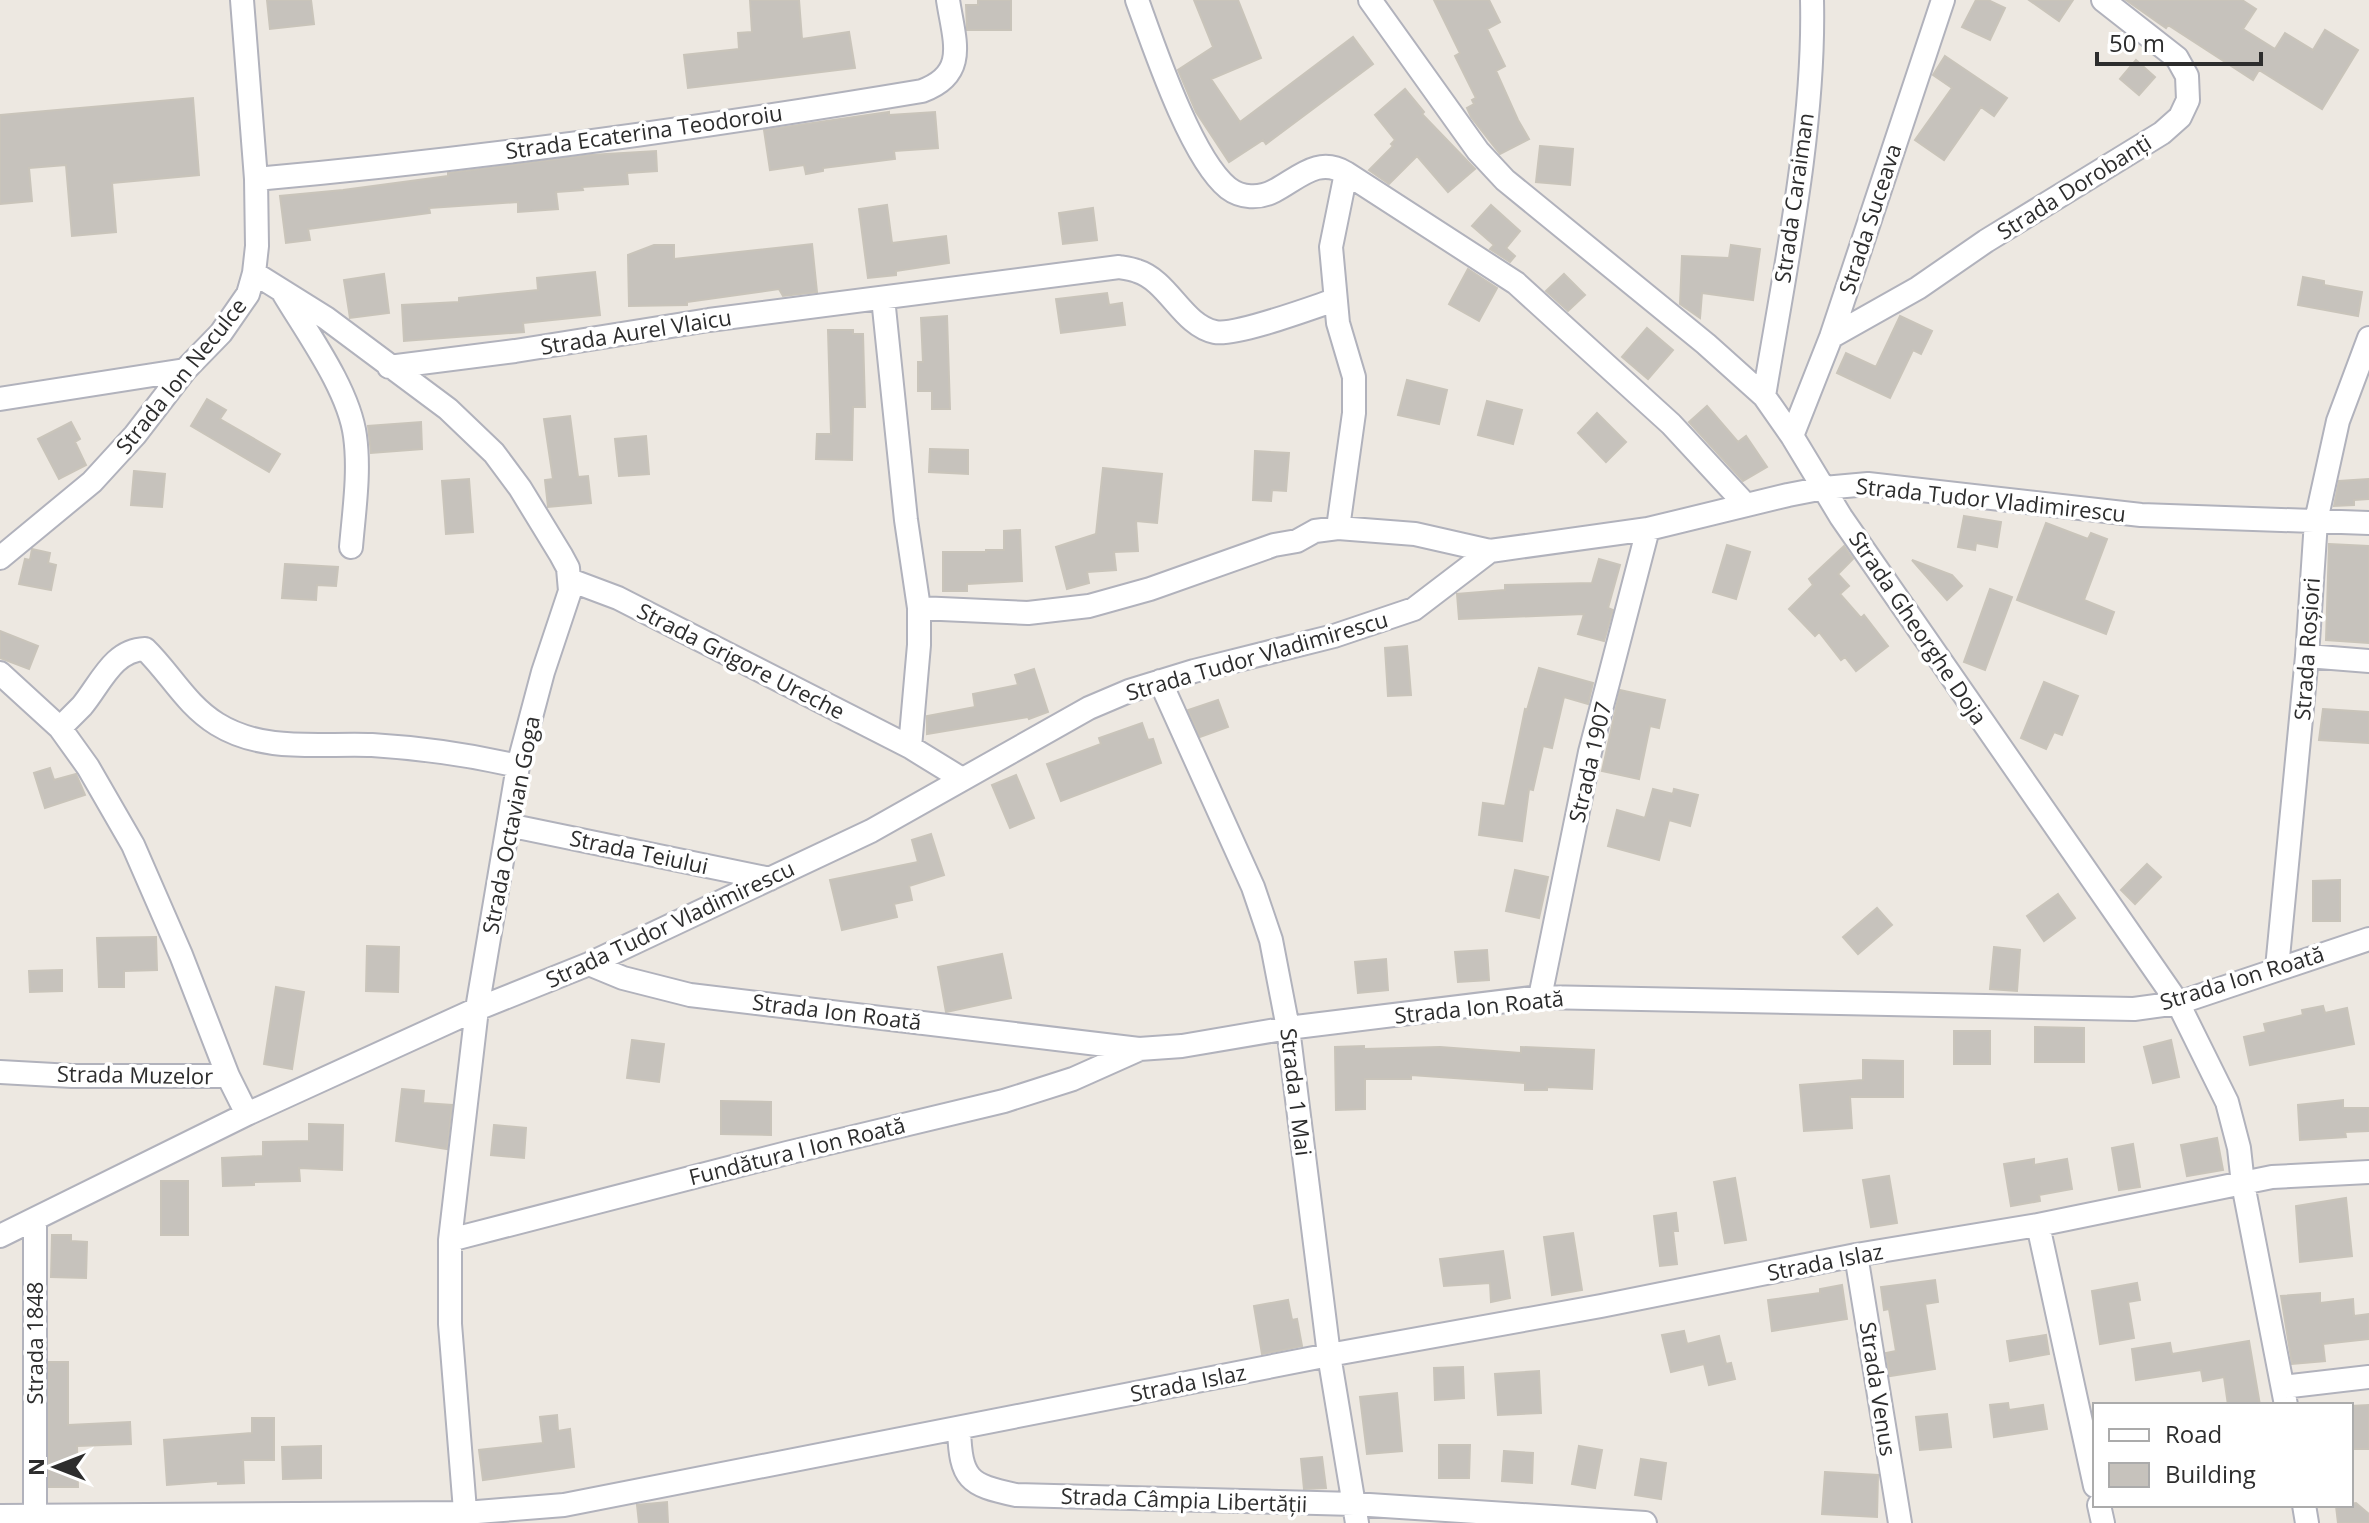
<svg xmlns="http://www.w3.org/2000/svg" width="2369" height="1523" viewBox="0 0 2369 1523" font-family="'Open Sans',sans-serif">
	<rect width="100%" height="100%" fill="#ede8e1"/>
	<path fill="#c6c2bc" stroke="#c9c4ba" stroke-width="2" d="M267 0H311L314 24 270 29Z
		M750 0H799L802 39 849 32 855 68 688 88 684 55 739 49 738 33 752 32Z
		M978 0H1011V30H967L966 5H978Z
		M1194 0H1238L1261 58 1211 79 1240 122 1353 37 1373 64 1266 144 1263 140 1229 162 1196 112 1178 70 1213 47Z
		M1434 0H1489L1500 22 1487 29 1505 66 1496 71 1518 120 1529 139 1500 154 1471 117 1467 108 1474 104 1472 100 1476 98 1455 56 1460 53Z
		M1976 0H1988L2005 8 1990 40 1962 27Z
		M2029 0H2073L2059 21Z
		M2126 0H2242L2256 9 2243 29 2275 49 2285 33 2313 50 2325 30 2358 50 2322 109 2259 70 2253 80 2168 25 2166 28Z
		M1945 56 2007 98 1994 116 1981 107 1944 160 1915 140 1952 88 1933 75Z
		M2136 60 2155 77 2139 95 2120 79Z
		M1405 89 1424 112 1422 114 1475 169 1448 192 1417 156 1389 184 1369 170 1393 146 1391 144 1395 140 1375 115Z
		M193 98 199 175 112 183 116 232 72 236 66 165 29 168 32 201 0 204V115Z
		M889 112V115L935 112 938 148 894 151 895 159 823 168V171L806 174 804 165 770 170 764 130Z
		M1540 146 1573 149 1570 185 1536 182Z
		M656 151 657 171 627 173 628 184 582 187 583 190 556 192 558 209 518 212V202L429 208 430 213 308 229 310 240 286 243 280 196 343 190 448 176V173L590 155Z
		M887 205 892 243 946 236 949 263 896 271V275L868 278 859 209Z
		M1491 205 1520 231 1506 248 1515 256 1510 262 1490 249 1494 245 1472 226Z
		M1093 208 1097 240 1063 244 1059 213Z
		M812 244 817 292 783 296 779 289 687 302V305L629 306 628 255 654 245H674V259Z
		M1731 245 1760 249 1753 300 1702 293 1700 318 1680 304 1682 256 1729 258Z
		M1468 269 1497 288 1479 321 1449 304Z
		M595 272 600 315 523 323 524 332 404 341 402 305 459 302V298L538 290 537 278Z
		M384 274 389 313 350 318 344 280Z
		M1564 274 1585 295 1568 311 1546 291Z
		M2303 277 2324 281V285L2362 292 2358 316 2298 305Z
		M1107 293 1109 305 1122 303 1125 325 1061 333 1056 299Z
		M947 316 950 409H932V391H918V362H923L921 318Z
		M1900 316 1932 331 1921 354 1913 350 1890 398 1837 373 1846 353 1876 367Z
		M1647 328 1673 350 1648 379 1622 357Z
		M828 330H853V334H863L865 407H853L852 460 816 459 817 434H831Z
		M1407 380 1447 390 1439 424 1398 415Z
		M207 399 226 410 220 419 280 454 269 472 191 426Z
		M1487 401 1522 410 1513 444 1478 435Z
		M1707 406 1738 442 1746 436 1767 467 1743 481 1689 422Z
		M1597 413 1626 442 1606 462 1578 433Z
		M570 416 578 477 588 476 591 503 548 507 545 480 553 479 544 419Z
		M71 422 80 439 75 442 86 465 59 479 38 439Z
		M421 422 422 449 371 453 368 426Z
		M646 436 649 474 619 476 615 439Z
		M930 449 968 450V474L929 472Z
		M1255 451 1289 453 1286 491 1272 490 1271 501 1253 500Z
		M1103 468 1162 474 1157 523 1136 521 1138 551 1114 552 1116 570 1087 572 1089 583 1067 589 1056 547 1096 534Z
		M134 471 165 474 162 507 131 505Z
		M469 479 473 532 446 534 442 481Z
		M2369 479V499L2354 500V505L2334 506 2339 481Z
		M1964 516 2001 522 1997 547 1976 543 1975 550 1958 547Z
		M2046 523 2088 539 2091 533 2107 539 2084 600 2114 612 2106 634 2017 600Z
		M1020 530 1022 581 967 584V591H943V552H986V550H1004V531Z
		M2329 544 2369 546V643L2326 640Z
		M1727 545 1750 552 1736 599 1713 592Z
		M1844 546 1853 559 1838 574 1849 586 1840 594 1861 618 1864 615 1888 646 1856 671 1845 657 1841 660 1819 632 1815 636 1789 609 1813 585 1809 579Z
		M32 549 50 553 48 563 56 565 51 590 19 584 25 559 30 560Z
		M1599 559 1620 565 1608 608 1613 610 1604 641 1578 634 1584 614 1459 619 1457 594 1505 590V585L1592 583Z
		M1912 560 1952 575 1962 586 1947 600Z
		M285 564 338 567 336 586 317 585 316 600 282 598Z
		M1990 589 2012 597 1985 670 1964 662Z
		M0 631 38 646 29 669 0 658Z
		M1407 646 1411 695 1388 696 1385 648Z
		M1539 668 1593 683 1588 704 1564 697 1552 748 1543 746 1533 790 1529 789 1522 841 1479 835 1483 803 1505 806 1525 709 1527 710Z
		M1034 669 1048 712 1029 719 1028 717 927 734V716L975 707 973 694 1018 685 1015 675Z
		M2044 682 2078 696 2062 735 2054 732 2046 749 2021 738Z
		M1620 690 1665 700 1659 728 1650 726 1639 779 1602 771Z
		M1218 700 1228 727 1200 737 1188 710Z
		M2323 709 2369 712V743L2319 740Z
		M1142 723 1148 740 1153 739 1161 763 1061 801 1047 764 1101 744 1099 738Z
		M50 768 54 780 76 774 85 795 45 808 34 773Z
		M1016 775 1034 818 1010 828 992 785Z
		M1653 789 1673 794 1674 789 1698 795 1690 826 1669 820 1659 860 1608 846 1617 810 1645 818Z
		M931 834 944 875 909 886 912 900 894 904 897 917 842 930 830 880 918 862 912 840Z
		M2147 864 2161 877 2135 904 2121 890Z
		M1515 870 1548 877 1539 918 1506 911Z
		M2340 880V921H2313V881Z
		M2058 894 2075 918 2044 941 2027 916Z
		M1877 908 1892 925 1858 954 1843 937Z
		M156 937 157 970 124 971V987H99L97 938Z
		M367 946 399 947 398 992 366 991Z
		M1994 947 2020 950 2017 991 1990 989Z
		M1487 950 1489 980 1458 982 1455 952Z
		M1002 954 1011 998 946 1012 938 967Z
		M1386 959 1388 990 1358 993 1355 962Z
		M62 970V991L30 992 29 971Z
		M276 987 304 992 292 1069 264 1064Z
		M2323 1006 2325 1013 2347 1008 2354 1044 2250 1065 2244 1037 2266 1032 2264 1024 2303 1015 2302 1010Z
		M2035 1027 2084 1028V1062H2035Z
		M1954 1031H1990V1064H1954Z
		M632 1040 664 1044 659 1082 627 1078Z
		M2171 1040 2179 1077 2153 1083 2144 1047Z
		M1364 1046V1049L1440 1047 1521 1053V1047L1594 1050 1592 1089 1547 1087V1090H1525V1083L1411 1075V1079H1365V1109L1336 1110 1335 1047Z
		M1863 1060 1903 1061V1097H1850L1852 1128 1804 1131 1800 1085 1863 1080Z
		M402 1089 424 1091 423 1103 452 1105 447 1149 396 1141Z
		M2343 1100V1108H2369V1131L2345 1132 2346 1137 2300 1140 2298 1105Z
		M721 1101 771 1102V1135L721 1134Z
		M309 1124 343 1125 342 1170 299 1168 300 1181 254 1182V1185L223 1186 222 1158 263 1156V1142L309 1141Z
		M494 1125 526 1128 524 1158 491 1155Z
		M2217 1138 2223 1170 2187 1176 2181 1145Z
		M2133 1144 2140 1187 2119 1190 2112 1148Z
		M2034 1159V1165L2067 1159 2072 1189 2039 1195 2040 1201 2011 1206 2004 1164Z
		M1889 1176 1897 1223 1871 1227 1863 1180Z
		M1735 1178 1746 1240 1725 1243 1714 1182Z
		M161 1181H188V1235H161Z
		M2346 1198 2352 1256 2300 1262 2296 1206Z
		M1676 1213 1678 1231H1673L1677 1264 1660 1266 1654 1216Z
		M1573 1233 1582 1290 1552 1295 1544 1237Z
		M52 1235H71V1241L87 1242 86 1278 51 1277Z
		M1503 1251 1510 1298 1491 1302 1490 1283 1444 1286 1440 1259Z
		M1935 1280 1938 1302 1925 1304 1935 1369 1890 1376 1886 1353 1896 1351 1889 1309 1884 1310 1881 1287Z
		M2137 1283 2140 1300 2128 1302 2134 1338 2100 1344 2092 1291Z
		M1842 1285 1847 1319 1772 1331 1768 1300 1820 1293V1289Z
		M2320 1293V1303L2353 1299 2354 1316 2369 1314V1339L2323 1344 2325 1361 2292 1364 2281 1296Z
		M1288 1300 1292 1320 1297 1319 1302 1346 1262 1354 1254 1306Z
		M1684 1331 1687 1344 1719 1336 1726 1364 1731 1363 1735 1379 1709 1385 1704 1364 1671 1372 1662 1335Z
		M2046 1335 2049 1354 2010 1361 2007 1341Z
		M2249 1341 2260 1405H2228L2224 1377 2203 1381 2201 1370 2136 1380 2132 1349 2170 1343 2172 1354Z
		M49 1362H68V1425L130 1422 131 1444 77 1446 78 1487H49Z
		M1463 1367 1464 1398 1435 1400 1434 1368Z
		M1539 1371 1541 1413 1498 1415 1495 1374Z
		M1397 1393 1402 1451 1367 1454 1360 1397Z
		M2008 1403 2009 1410 2043 1405 2047 1429 1994 1437 1990 1405Z
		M2369 1405V1449H2351V1406Z
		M1947 1414 1951 1447 1920 1450 1916 1417Z
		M557 1415 558 1431 570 1429 574 1467 483 1480 479 1450 543 1443 540 1417Z
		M252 1418H274V1460H243L244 1483 218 1484V1481L167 1485 164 1440 252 1433Z
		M1439 1445H1470L1469 1478H1439Z
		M321 1446V1478L283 1479 282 1447Z
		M1579 1446 1602 1450 1595 1488 1572 1484Z
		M1504 1451 1533 1453 1532 1483 1502 1481Z
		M1322 1457 1326 1488 1304 1489 1301 1459Z
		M1641 1459 1666 1463 1661 1499 1635 1495Z
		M1825 1472 1878 1475 1877 1517 1822 1514Z
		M667 1502 668 1523H639L637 1505Z
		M2356 1503 2369 1514V1523H2338L2336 1506Z"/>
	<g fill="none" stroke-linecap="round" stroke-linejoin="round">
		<defs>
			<path id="street" d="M1137 0C1154 47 1191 158 1228 188 1241 198 1259 199 1274 191 1299 178 1318 156 1346 173L1516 283 1671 424 1746 505
				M1370 0 1478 151 1505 180 1706 344 1764 396 1792 436 1841 517 2178 1003 2227 1102 2239 1148 2243 1184 2286 1405
				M256 179C479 159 701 128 922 91 969 74 954 40 948 0
				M254 273 326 318 448 409 494 453 520 488 561 555 568 568 570 591 543 672 518 766 477 1009 450 1240V1324L466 1523
				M284 294C308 334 349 390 355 436 360 472 354 511 351 547
				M883 298 906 520 919 608V645L910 747
				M1831 337 1918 288 1986 241 2162 133 2180 117 2188 100 2187 76 2177 58 2103 0
				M389 367 515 351 709 320 1119 267C1125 268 1132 269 1137 271 1169 281 1182 325 1215 332 1236 336 1311 308 1335 300
				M1764 396C1785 269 1815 127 1812 0
				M0 399 185 370
				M1792 436 1831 337 1943 0
				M1338 528 1354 413V377L1338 323 1331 247 1346 173
				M0 558 92 482 135 435 185 370 221 333 248 294 254 273 257 246 256 179 242 0
				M570 580 618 598 910 747 962 779
				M919 608 1028 613 1089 606 1150 589 1274 545 1297 541 1315 531 1338 528 1415 534 1490 551
				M2307 656 2369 661
				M0 673 60 728 88 767 133 845 181 955 228 1076
				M1160 681 1253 887 1271 940 1288 1028 1329 1355 1357 1523
				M60 728C67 721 75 713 82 706 101 683 113 650 145 649 170 673 186 705 217 724 264 753 319 743 372 745 422 748 470 755 518 766
				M508 825 770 879
				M589 964 623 978 690 995 1139 1049 1182 1046 1288 1028 1540 997 2134 1009 2178 1003 2369 939
				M2277 968 2307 656 2316 521 2338 421 2369 338
				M1540 997 1590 752 1648 529
				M0 1072 72 1076H228L247 1114
				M35 1219V1515
				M2038 1225 2095 1486
				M0 1236 247 1114 477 1009 589 964 871 831 1089 708 1129 691 1194 671 1334 636 1414 609 1490 551 1648 529 1788 495 1824 488 1868 484 2141 515 2369 523
				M450 1240 787 1153 1004 1101 1073 1079 1138 1050
				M1856 1255 1900 1523
				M2283 1387 2369 1377
				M959 1430C961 1479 968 1485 1016 1495L1354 1504 1645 1523
				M2099 1505 2103 1523
				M2304 1505 2307 1523
				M0 1516 465 1513 564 1505 1329 1355 1601 1306 1856 1255 2038 1225 2272 1177 2369 1172"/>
		</defs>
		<use href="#street" stroke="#b1b2bc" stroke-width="26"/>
		<use href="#street" stroke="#fff" stroke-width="22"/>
	</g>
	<g text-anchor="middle" stroke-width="7" stroke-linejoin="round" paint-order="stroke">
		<g font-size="22" fill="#2d2d2d" stroke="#fff">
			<text transform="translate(644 132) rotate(-8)" y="8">Strada Ecaterina Teodoroiu</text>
			<text transform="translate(2074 187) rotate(-32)" y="8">Strada Dorobanți</text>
			<text transform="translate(1794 198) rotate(-82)" y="8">Strada Caraiman</text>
			<text transform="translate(1870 219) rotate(-72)" y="8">Strada Suceava</text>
			<text transform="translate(636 332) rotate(-9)" y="8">Strada Aurel Vlaicu</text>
			<text transform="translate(181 376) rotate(-51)" y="8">Strada Ion Neculce</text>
			<text transform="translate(1991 500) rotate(6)" y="8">Strada Tudor Vladimirescu</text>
			<text transform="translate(1918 628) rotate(56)" y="8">Strada Gheorghe Doja</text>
			<text transform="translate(2307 649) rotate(-86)" y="8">Strada Roșiori</text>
			<text transform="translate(1257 656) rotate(-16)" y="8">Strada Tudor Vladimirescu</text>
			<text transform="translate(741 661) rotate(27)" y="8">Strada Grigore Ureche</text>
			<text transform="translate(1590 762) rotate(-77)" y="8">Strada 1907</text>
			<text transform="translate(511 825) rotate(-79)" y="8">Strada Octavian Goga</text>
			<text transform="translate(639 852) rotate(12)" y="8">Strada Teiului</text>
			<text transform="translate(670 924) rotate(-25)" y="8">Strada Tudor Vladimirescu</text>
			<text transform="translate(2242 978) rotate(-17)" y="8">Strada Ion Roată</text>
			<text transform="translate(1479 1007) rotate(-6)" y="8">Strada Ion Roată</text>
			<text transform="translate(837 1012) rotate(7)" y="8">Strada Ion Roată</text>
			<text transform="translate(135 1075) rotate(1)" y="8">Strada Muzelor</text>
			<text transform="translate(1296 1092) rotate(83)" y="8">Strada 1 Mai</text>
			<text transform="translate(797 1151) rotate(-14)" y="8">Fundătura I Ion Roată</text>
			<text transform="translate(1825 1262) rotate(-11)" y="8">Strada Islaz</text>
			<text transform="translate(35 1343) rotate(-90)" y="8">Strada 1848</text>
			<text transform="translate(1188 1383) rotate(-11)" y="8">Strada Islaz</text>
			<text transform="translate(1878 1389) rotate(81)" y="8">Strada Venus</text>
			<text transform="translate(1184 1500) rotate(2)" y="8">Strada Câmpia Libertății</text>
		</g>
	</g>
	<rect x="2093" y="1403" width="260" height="104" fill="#ffffff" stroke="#ababab" stroke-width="2"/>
	<rect x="2109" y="1429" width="40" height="12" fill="#ffffff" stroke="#ababab" stroke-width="2"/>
	<text x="2165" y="1443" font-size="24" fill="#2d2d2d">Road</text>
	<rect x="2109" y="1463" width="40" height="24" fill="#c6c2bc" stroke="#ababab" stroke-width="2"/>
	<text x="2165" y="1483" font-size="24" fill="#2d2d2d">Building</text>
	<g transform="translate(56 1467) rotate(270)" stroke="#ffffff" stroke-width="6" paint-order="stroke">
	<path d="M0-6L14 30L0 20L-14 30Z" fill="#2d2d2d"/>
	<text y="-12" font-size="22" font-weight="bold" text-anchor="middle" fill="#2d2d2d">N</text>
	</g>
	<path d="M2097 52v12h164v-12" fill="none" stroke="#2d2d2d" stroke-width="4"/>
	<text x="2109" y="52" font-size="24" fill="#2d2d2d" stroke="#ffffff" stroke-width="6" paint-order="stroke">50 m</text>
</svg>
